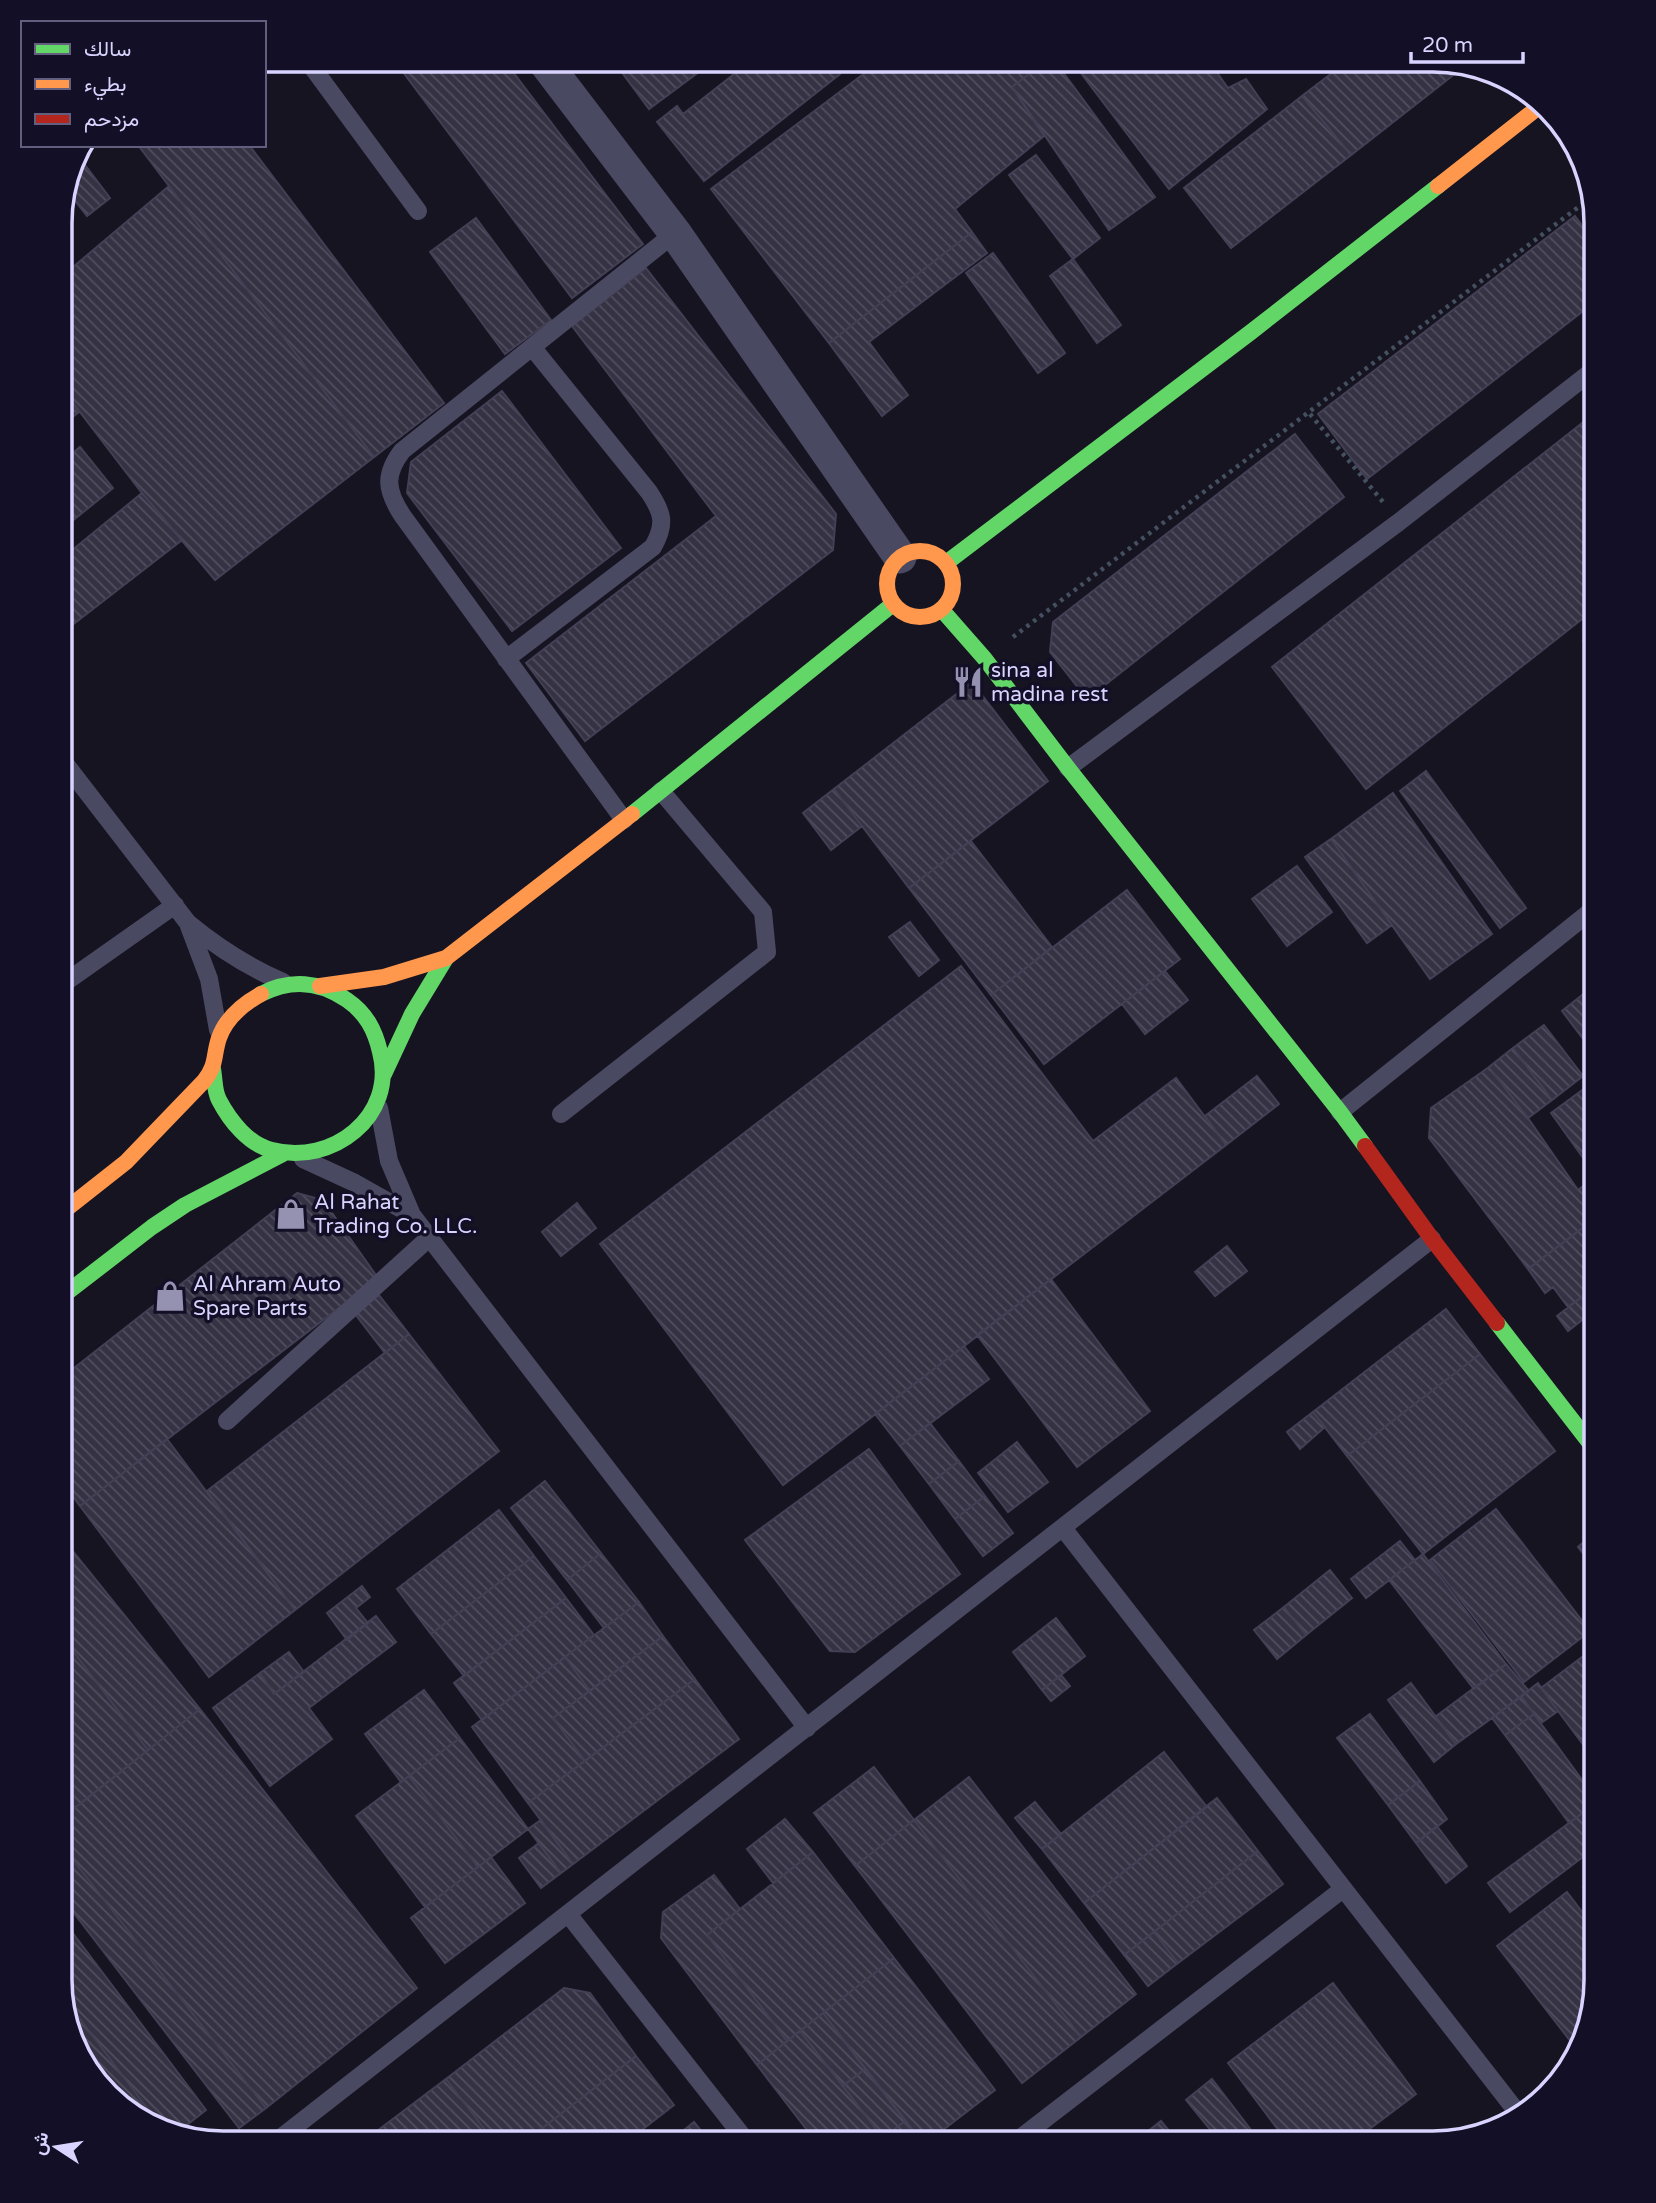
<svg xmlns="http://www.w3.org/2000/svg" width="1656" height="2203" viewBox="0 0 1656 2203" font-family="'Varela Round',Vazirmatn,sans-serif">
	<defs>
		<pattern id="building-back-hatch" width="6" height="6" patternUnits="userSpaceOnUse" patternTransform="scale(1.75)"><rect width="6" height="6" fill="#343243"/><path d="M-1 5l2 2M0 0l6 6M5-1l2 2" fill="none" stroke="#514f5f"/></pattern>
	</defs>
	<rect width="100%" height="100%" fill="#161421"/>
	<path fill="url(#building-back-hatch)" stroke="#433f54" stroke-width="2" d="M394 60H504L643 244 572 298Z
		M620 60H715L649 109 615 63Z
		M752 60H829L840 74 704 181 657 122 677 106 683 114Z
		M882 60H1047L1012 87 1044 136 955 209 972 232 829 343 711 189Z
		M1047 60H1054L1155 197 1109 230 1012 87Z
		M1071 60H1223L1213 67 1228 88 1246 79 1267 109 1169 189Z
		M1349 60H1443L1465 66 1351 155 1302 96Z
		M1302 96 1351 155 1231 248 1184 188Z
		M138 145H249L444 403 374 457Z
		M76 153 110 198 87 216 66 189Z
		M1036 155 1100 238 1073 259 1009 175Z
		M169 186 374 457 215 580 142 493 60 386V278Z
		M1575 216 1596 244V301L1367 479 1318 414Z
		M476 218 551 320 505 354 430 252Z
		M972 232 987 253 869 342 908 395 882 416 829 343Z
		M993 253 1065 353 1038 373 966 273Z
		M1073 259 1121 325 1097 343 1050 276Z
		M646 268 836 514 833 550 585 741 526 663 716 516 572 326Z
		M60 386 79 412 60 427Z
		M502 391 621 548 512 631 407 493 411 462Z
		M1596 412V608L1366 789 1272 667Z
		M1295 434 1344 497 1087 699 1050 652 1053 622Z
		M80 447 113 488 60 531V464Z
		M142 493 182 540 66 630 60 623V560Z
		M1596 631V659L1583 641Z
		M972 682 1048 781 909 888 834 789Z
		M1426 771 1526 908 1500 928 1400 791Z
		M834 789 862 826 831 850 803 813Z
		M1393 793 1492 934 1430 979 1331 839Z
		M1331 839 1392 925 1367 943 1305 857Z
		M971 841 1052 947 991 995 909 888Z
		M1297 866 1332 912 1287 946 1252 899Z
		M1127 890 1180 959 1044 1064 991 995Z
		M910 922 939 960 919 976 889 937Z
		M961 966 1093 1141 1176 1078 1226 1145 783 1485 600 1244Z
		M1165 971 1188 1000 1145 1034 1122 1004Z
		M1596 984V1056L1562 1011Z
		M1544 1025 1583 1076 1552 1100 1513 1048Z
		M1513 1048 1552 1100 1528 1118 1489 1067Z
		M1489 1067 1528 1118 1578 1190 1596 1176 1551 1113 1596 1080V1218L1528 1269 1429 1138 1431 1108Z
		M1257 1076 1279 1104 1226 1145 1205 1116Z
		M297 1193 323 1200 378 1278 80 1506 60 1479V1379Z
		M577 1203 596 1228 561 1256 542 1232Z
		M1593 1220 1596 1225V1286L1568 1307 1553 1287 1545 1293 1528 1269Z
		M1227 1246 1247 1271 1215 1296 1195 1272Z
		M1051 1279 1150 1411 1077 1467 977 1335Z
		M1596 1286V1309L1568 1331 1557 1316Z
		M379 1295 409 1334 385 1353 355 1314Z
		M1446 1309 1480 1354 1347 1456 1313 1412Z
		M409 1334 499 1451 295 1610 207 1491Z
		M964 1346 989 1379 900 1446 875 1414Z
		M1480 1354 1555 1451 1423 1554 1347 1456Z
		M1313 1412 1325 1427 1300 1449 1287 1432Z
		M930 1423 959 1461 929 1484 900 1446Z
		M167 1439 295 1610 209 1677 80 1506Z
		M1017 1442 1048 1482 1008 1512 978 1473Z
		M869 1449 960 1574 855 1652 830 1651 745 1540Z
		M959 1461 985 1496 955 1519 929 1484Z
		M545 1481 601 1553 567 1580 511 1508Z
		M985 1496 1013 1533 983 1556 955 1519Z
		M1496 1509 1590 1631 1524 1682 1430 1560Z
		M499 1510 534 1556 431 1634 397 1589Z
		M1596 1532V1570L1578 1547Z
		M1400 1541 1415 1560 1366 1598 1351 1579Z
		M71 1549 200 1709 148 1750 60 1634V1558Z
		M601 1553 639 1602 604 1628 567 1580Z
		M1423 1554 1506 1664 1474 1689 1389 1580Z
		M534 1556 566 1598 464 1676 431 1634Z
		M1330 1570 1352 1598 1306 1635 1284 1607Z
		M362 1586 370 1597 356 1608 368 1623 347 1640 327 1613Z
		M566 1598 594 1635 482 1720 454 1683Z
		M639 1602 663 1636 590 1691 565 1657Z
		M1284 1607 1306 1635 1277 1659 1254 1630Z
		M376 1616 396 1642 309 1708 332 1739 270 1786 213 1708 260 1673 274 1694Z
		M1056 1618 1085 1656 1042 1690 1013 1652Z
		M60 1634 148 1750 67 1814 60 1804Z
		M663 1636 695 1679 585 1761 553 1718Z
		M1594 1648 1596 1651V1762L1541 1688Z
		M289 1652 304 1672 274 1694 260 1673Z
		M565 1657 590 1691 553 1718 585 1761 528 1803 472 1727Z
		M1506 1664 1529 1691 1456 1744 1435 1717Z
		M1061 1675 1070 1686 1051 1701 1042 1690Z
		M695 1679 739 1739 573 1864 528 1803Z
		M1411 1683 1456 1744 1434 1762 1388 1700Z
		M1538 1683 1558 1711 1541 1723 1521 1696Z
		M424 1690 460 1738 401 1782 365 1734Z
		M1521 1696 1534 1714 1505 1735 1492 1718Z
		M200 1709 417 1988 266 2108 60 1843V1820Z
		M1370 1714 1420 1781 1388 1805 1337 1738Z
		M1534 1714 1596 1799V1803L1569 1823 1505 1735Z
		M460 1738 528 1829 478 1867 409 1776Z
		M1164 1752 1207 1807 1084 1903 1042 1849Z
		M874 1767 914 1820 855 1866 814 1813Z
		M409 1776 478 1867 425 1907 356 1816Z
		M969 1777 1136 1994 1081 2037 914 1820Z
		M1420 1781 1447 1819 1416 1843 1388 1805Z
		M1217 1798 1258 1851 1124 1955 1084 1903Z
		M1035 1802 1061 1834 1042 1849 1015 1818Z
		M1596 1803V1847L1510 1912 1488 1883Z
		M60 1804 67 1814 60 1820Z
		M785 1819 813 1852 773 1883 747 1849Z
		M541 1820 573 1864 561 1873 528 1829Z
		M914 1820 1081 2037 1022 2083 855 1866Z
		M1437 1826 1467 1866 1446 1883 1416 1843Z
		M60 1843 266 2108 239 2128 60 1895Z
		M539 1843 561 1873 541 1888 519 1858Z
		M1258 1851 1283 1884 1178 1963 1154 1932Z
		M813 1852 894 1958 787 2041 707 1935Z
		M491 1857 525 1903 445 1963 411 1918Z
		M714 1875 740 1909 707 1935 787 2041 757 2065 661 1938 663 1912Z
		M1596 1875V1904L1583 1887Z
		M1567 1892 1596 1930V1980L1578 2051 1497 1946Z
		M60 1916 206 2110 178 2132 161 2127 66 2000 60 1980Z
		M1154 1932 1178 1963 1148 1986 1124 1955Z
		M894 1958 995 2090 926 2143H923L823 2013Z
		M1333 1983 1416 2094 1351 2143H1288L1228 2063Z
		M564 1988 590 1993 636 2056 523 2143H495L446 2079Z
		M66 2000 161 2127 142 2122 87 2070Z
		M823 2013 865 2069 843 2086 800 2031Z
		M800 2031 883 2138 876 2143H817L757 2065Z
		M636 2056 674 2105 625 2143H523Z
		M865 2069 905 2121 883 2138 843 2086Z
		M446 2079 495 2143H361Z
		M1212 2079 1261 2143H1221L1186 2100Z
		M905 2121 923 2143H876L883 2138Z
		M1161 2121 1179 2143H1133Z
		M694 2122 711 2143H668Z
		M1118 2135 1124 2143H1108Z"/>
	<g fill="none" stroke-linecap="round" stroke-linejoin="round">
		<path stroke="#44505f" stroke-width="4.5" stroke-dasharray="3.5 5" stroke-linecap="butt" d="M1310 414 1383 502
			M1013 637 1589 199"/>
		<path stroke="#4a4962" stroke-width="18" d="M307 60 418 211
			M506 659 653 547C666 524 663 513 649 492L532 347
			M60 757 188 923C217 947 248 967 283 982
			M1068 768 1399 522 1596 368
			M624 820 402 515C386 490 384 475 402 451L675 233
			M189 926 209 979 218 1030
			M60 986 175 905
			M379 1108 389 1161 412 1215 807 1728
			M1340 1112 1596 907
			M561 1114 767 952 763 912 661 791
			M303 1159 355 1183 412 1215
			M227 1421 430 1237
			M1063 1528 1521 2117
			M568 1914 748 2143
			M274 2143 1432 1239
			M1014 2143 1343 1889"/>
		<path stroke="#4a4962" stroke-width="33" d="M543 60 675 233 900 557"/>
		<path stroke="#63d668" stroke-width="16" d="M946 563 1251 332 1438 186
			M942 610 985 659 1068 768 1340 1112 1365 1146
			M632 814 893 604
			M213 1069C215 1079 214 1091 219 1100 230 1121 249 1145 272 1150 332 1166 397 1116 380 1052 375 1030 366 1013 347 1000 320 981 290 979 261 994
			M384 1074 412 1014 446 958
			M60 1298 152 1227 185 1205 283 1154
			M1497 1323 1596 1451"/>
		<path stroke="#ff974d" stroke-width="16" d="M1438 186 1540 106
			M887 584a33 33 0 1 1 66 0a33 33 0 1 1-66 0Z
			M320 986 384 977 446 958 632 814
			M60 1214 126 1162 204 1081C217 1065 213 1056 219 1038 226 1018 243 1004 261 994"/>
		<path stroke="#b3261e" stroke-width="16" d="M1365 1146 1432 1239 1497 1323"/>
	</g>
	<defs>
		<symbol id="restaurant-bare" viewBox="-9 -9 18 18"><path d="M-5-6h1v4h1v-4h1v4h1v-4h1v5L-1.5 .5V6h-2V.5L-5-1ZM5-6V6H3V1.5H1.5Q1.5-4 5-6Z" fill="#9591b1" stroke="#130f26" stroke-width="2.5" paint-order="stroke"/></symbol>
		<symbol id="shop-bare" viewBox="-9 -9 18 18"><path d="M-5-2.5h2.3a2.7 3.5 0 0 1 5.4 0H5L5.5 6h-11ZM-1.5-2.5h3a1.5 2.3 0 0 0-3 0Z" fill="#9591b1" stroke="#130f26" stroke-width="2.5" paint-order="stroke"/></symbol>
	</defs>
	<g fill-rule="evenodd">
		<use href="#restaurant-bare" x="946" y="660" width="44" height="44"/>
		<use href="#shop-bare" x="269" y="1192" width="44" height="44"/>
		<use href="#shop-bare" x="148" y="1274" width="44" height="44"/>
	</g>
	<g text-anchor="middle" stroke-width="7" stroke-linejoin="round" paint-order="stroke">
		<g font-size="21" fill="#d9d4ff" stroke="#130f26" text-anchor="start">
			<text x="991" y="677">sina al<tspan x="991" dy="24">madina rest</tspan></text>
			<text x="314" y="1209">Al Rahat<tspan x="314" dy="24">Trading Co. LLC.</tspan></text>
			<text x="193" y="1291">Al Ahram Auto<tspan x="193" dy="24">Spare Parts</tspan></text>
		</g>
	</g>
	<path d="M0 0H1656V2203H0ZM223 72H1433A151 151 0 0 1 1584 223V1980A151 151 0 0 1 1433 2131H223A151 151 0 0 1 72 1980V223A151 151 0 0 1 223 72Z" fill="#130f26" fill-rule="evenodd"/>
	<path fill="none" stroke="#d9d4ff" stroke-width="3.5" d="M223 72H1433A151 151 0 0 1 1584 223V1980A151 151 0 0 1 1433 2131H223A151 151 0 0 1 72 1980V223A151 151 0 0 1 223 72Z"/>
	<rect x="21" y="21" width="245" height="126" fill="#130f26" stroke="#625e7d" stroke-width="2"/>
	<rect x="35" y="44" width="35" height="10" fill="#63d668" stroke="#625e7d" stroke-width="2"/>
	<text x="84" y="56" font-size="21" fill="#d9d4ff">سالك</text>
	<rect x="35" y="79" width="35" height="10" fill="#ff974d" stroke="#625e7d" stroke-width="2"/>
	<text x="84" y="91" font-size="21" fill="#d9d4ff">بطيء</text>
	<rect x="35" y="114" width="35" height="10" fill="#b3261e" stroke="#625e7d" stroke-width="2"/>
	<text x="84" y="126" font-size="21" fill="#d9d4ff">مزدحم</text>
	<g transform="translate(56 2147) rotate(282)" stroke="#130f26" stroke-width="5" paint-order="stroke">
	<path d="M0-5L12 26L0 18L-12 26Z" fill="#d9d4ff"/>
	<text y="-10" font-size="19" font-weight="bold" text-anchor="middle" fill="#d9d4ff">ش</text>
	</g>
	<path d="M1411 52v10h112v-10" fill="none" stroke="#d9d4ff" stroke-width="3.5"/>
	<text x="1422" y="52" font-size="21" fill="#d9d4ff" stroke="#130f26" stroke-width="5" paint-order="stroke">20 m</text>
</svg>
